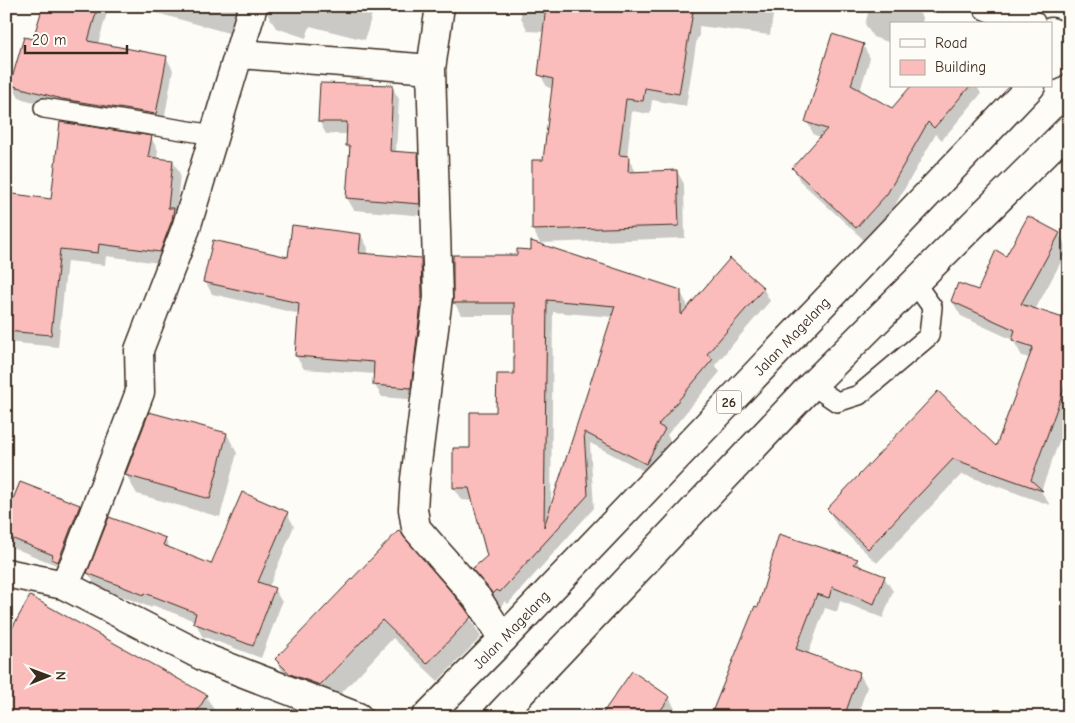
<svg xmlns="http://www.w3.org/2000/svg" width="1075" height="723" viewBox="0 0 1075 723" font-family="'Comic Neue',sans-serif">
	<rect width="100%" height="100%" fill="#fdfcf7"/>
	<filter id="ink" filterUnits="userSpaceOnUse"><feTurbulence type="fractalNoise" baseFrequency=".02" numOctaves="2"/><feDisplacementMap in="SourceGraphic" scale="10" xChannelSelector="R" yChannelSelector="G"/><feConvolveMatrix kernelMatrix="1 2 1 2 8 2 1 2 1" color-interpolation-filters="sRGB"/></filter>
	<g filter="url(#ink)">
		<path fill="#0003" fill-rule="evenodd" d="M44 6H109L98 44 166 57 173 70 163 127 70 112 19 98 12 85 34 41Z
			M132 6H252L232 34Z
			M269 6H374L365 40 310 26 306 38 276 28 268 15Z
			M521 6H772L774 9 770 35 699 26V38H697L686 106 652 100 650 114 632 111 627 157 635 170V173L677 171 684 184 685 238 540 243 533 230 534 162H544L553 89 547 87 540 74 544 32 528 31 521 18Z
			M870 6H915L923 19 921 24H891V43L873 37 865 24Z
			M1012 6H1044L1035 18Z
			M863 45 870 58 860 91 892 110 913 86H977L981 94 942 140 936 134 894 207 864 240 800 181 793 168 821 137 814 135 807 122Z
			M392 87 399 99 396 152 417 154 424 166 426 216 354 210 347 198 351 152 347 145 348 134H326L319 121Z
			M151 138 158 150 157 159 173 161 180 174 176 214 180 222 167 264 106 256 105 265 67 261 58 347 6 342V204L52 200Z
			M1059 234 1068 249 1035 310 1069 322V414L1041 491 1050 505 962 474 877 563 837 525 828 510 938 393 996 448 1030 358 1022 356 1013 340 961 316 952 301 979 291 1007 258Z
			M361 235 368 248 367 255 420 259 428 272 418 400 382 397 374 384 375 374 304 369 296 356 300 314 212 294 205 281 290 259Z
			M763 288 770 301 715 365 720 372 667 435 671 442 654 476 590 443 594 508 508 604 505 601 501 606 481 581 474 569 488 557 474 501 461 500 454 488 471 450 498 413 515 375V315H461L454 302 680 291 687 304V310ZM553 312 613 317 551 507Z
			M227 434 237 453 220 517 137 494 126 475Z
			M79 506 87 519 60 572 56 565 9 546 6 542V520Z
			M287 513 294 526 269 587 274 589 282 602 261 658 202 636 195 621 152 605V608L96 586 88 573 165 539 171 550 212 565Z
			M399 532 470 618 481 637 438 681 393 638 331 704 287 678 276 660Z
			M780 536 857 560 863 569 884 577 893 591 883 618 840 601 837 612 825 608 808 655 859 673 867 687 857 717H712L758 610Z
			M206 696 218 717H6Z
			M669 697 676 711 672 717H602Z"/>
		<path fill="#fabdbb" stroke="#3b2a1e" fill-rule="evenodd" d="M43 6H98L88 41 167 56 156 114 62 99 10 85 24 37 33 39Z
			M546 6H694L679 94 645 88 643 101 626 99 619 155 629 156 628 172 677 170 679 226 532 230V160H543L553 79 538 75Z
			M832 34 864 44 851 85 892 108 911 86H970L934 128 928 122 887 194 856 228 792 168 827 129 805 122Z
			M320 83 393 85 390 151 418 153 420 204 346 198 350 146H346L347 122H318Z
			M60 122 152 136 148 157 173 160 168 208H174L172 220 160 252 99 244 98 253 60 249 51 335 6 331V193L51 199Z
			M1028 216 1060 233 1021 304 1069 320V375L1031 480 1043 491 953 459 868 549 827 509 938 391 996 446 1033 347 1012 340 1015 330 951 301 958 283 978 290 996 250 1006 256Z
			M292 225 361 234 359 253 421 258 422 296 411 388 373 385 374 362 295 356 299 303 203 282 213 240 288 257Z
			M531 241 681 290V315L730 258 764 288 707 354 713 359 658 425 665 429 646 464 584 432 588 495 500 592 497 590 493 594 472 569 487 556 469 488H453V448H470V412H496L497 374H514V303H453V255H517V249L531 250ZM547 300 615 306 544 527Z
			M149 412 227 433 210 499 125 475Z
			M20 482 80 505 58 562 51 559 53 555 6 536V516Z
			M242 492 288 512 258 582 275 588 253 646 193 623 196 613 145 593 144 595 87 573 109 517 166 538 163 545 211 564Z
			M399 530 464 607 471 617 427 664 382 620 320 685 290 674 275 659Z
			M779 534 858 559 854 564 885 576 874 604 832 587 829 598 817 594 796 649 860 672 844 717H710L755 606 758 607Z
			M30 596 207 695 194 717H6V639Z
			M632 671 670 697 656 717H600Z"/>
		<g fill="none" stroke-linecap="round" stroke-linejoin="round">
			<defs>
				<path id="service" d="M44 108 214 135
					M812 385 837 402 859 395 929 336 932 307 914 282"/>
				<path id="minor" d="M440 6 431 69 438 297 415 479 413 509 416 528 477 598 503 639
					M987 6 1031 24
					M1051 32 1069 39
					M240 54 431 69
					M6 573 64 585 210 660 358 717
					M64 585 76 560 140 392 139 350 186 228 253 6"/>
				<g id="trunk">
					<path d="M1051 66 1069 47"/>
					<path id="s1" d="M426 717 503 639 1031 86"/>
					<path d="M498 717 812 385 1069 129"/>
				</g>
			</defs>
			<use href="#service" stroke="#3b2a1e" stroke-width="22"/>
			<use href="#minor" stroke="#3b2a1e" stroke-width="31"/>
			<use href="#trunk" stroke="#3b2a1e" stroke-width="31"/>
			<use href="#service" stroke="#fdfcf7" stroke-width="19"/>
			<use href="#minor" stroke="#fdfcf7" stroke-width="28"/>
			<use href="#trunk" stroke="#fdfcf7" stroke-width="28"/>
		</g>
	</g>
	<g text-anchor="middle" stroke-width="4.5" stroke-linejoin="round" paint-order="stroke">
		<rect fill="#fdfcf7" stroke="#75695f" stroke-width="1" x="716.5" y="390.5" width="25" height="23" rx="4"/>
		<g font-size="14" font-weight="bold" fill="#3b2a1e">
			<text x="729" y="407">26</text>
		</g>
		<g font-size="15" fill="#3b2a1e" stroke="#fdfcf7">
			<text dy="5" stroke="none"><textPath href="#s1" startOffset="528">Jalan Magelang</textPath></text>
			<text dy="5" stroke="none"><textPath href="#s1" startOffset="122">Jalan Magelang</textPath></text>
		</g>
	</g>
	<rect width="1075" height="723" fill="none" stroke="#fdfcf7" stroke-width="25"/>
	<rect x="12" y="12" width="1050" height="698" fill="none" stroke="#3b2a1e" stroke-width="2" filter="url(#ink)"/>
	<rect x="890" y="22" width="162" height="65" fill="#fdfcf7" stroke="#afa8a0"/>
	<rect x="900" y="39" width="25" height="8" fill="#fdfcf7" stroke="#afa8a0"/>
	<text x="935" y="48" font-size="15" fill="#3b2a1e">Road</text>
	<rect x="900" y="60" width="25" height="15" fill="#fabdbb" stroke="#afa8a0"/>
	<text x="935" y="72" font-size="15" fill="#3b2a1e">Building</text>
	<g transform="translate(48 676) rotate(89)" stroke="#fdfcf7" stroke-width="4" paint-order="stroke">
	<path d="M0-4L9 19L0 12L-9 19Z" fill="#3b2a1e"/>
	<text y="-8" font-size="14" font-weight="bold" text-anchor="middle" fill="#3b2a1e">N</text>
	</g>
	<path d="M25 45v8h102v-8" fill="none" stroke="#3b2a1e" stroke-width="2.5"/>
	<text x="32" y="45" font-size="15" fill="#3b2a1e" stroke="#fdfcf7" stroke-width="4" paint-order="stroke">20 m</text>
</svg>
